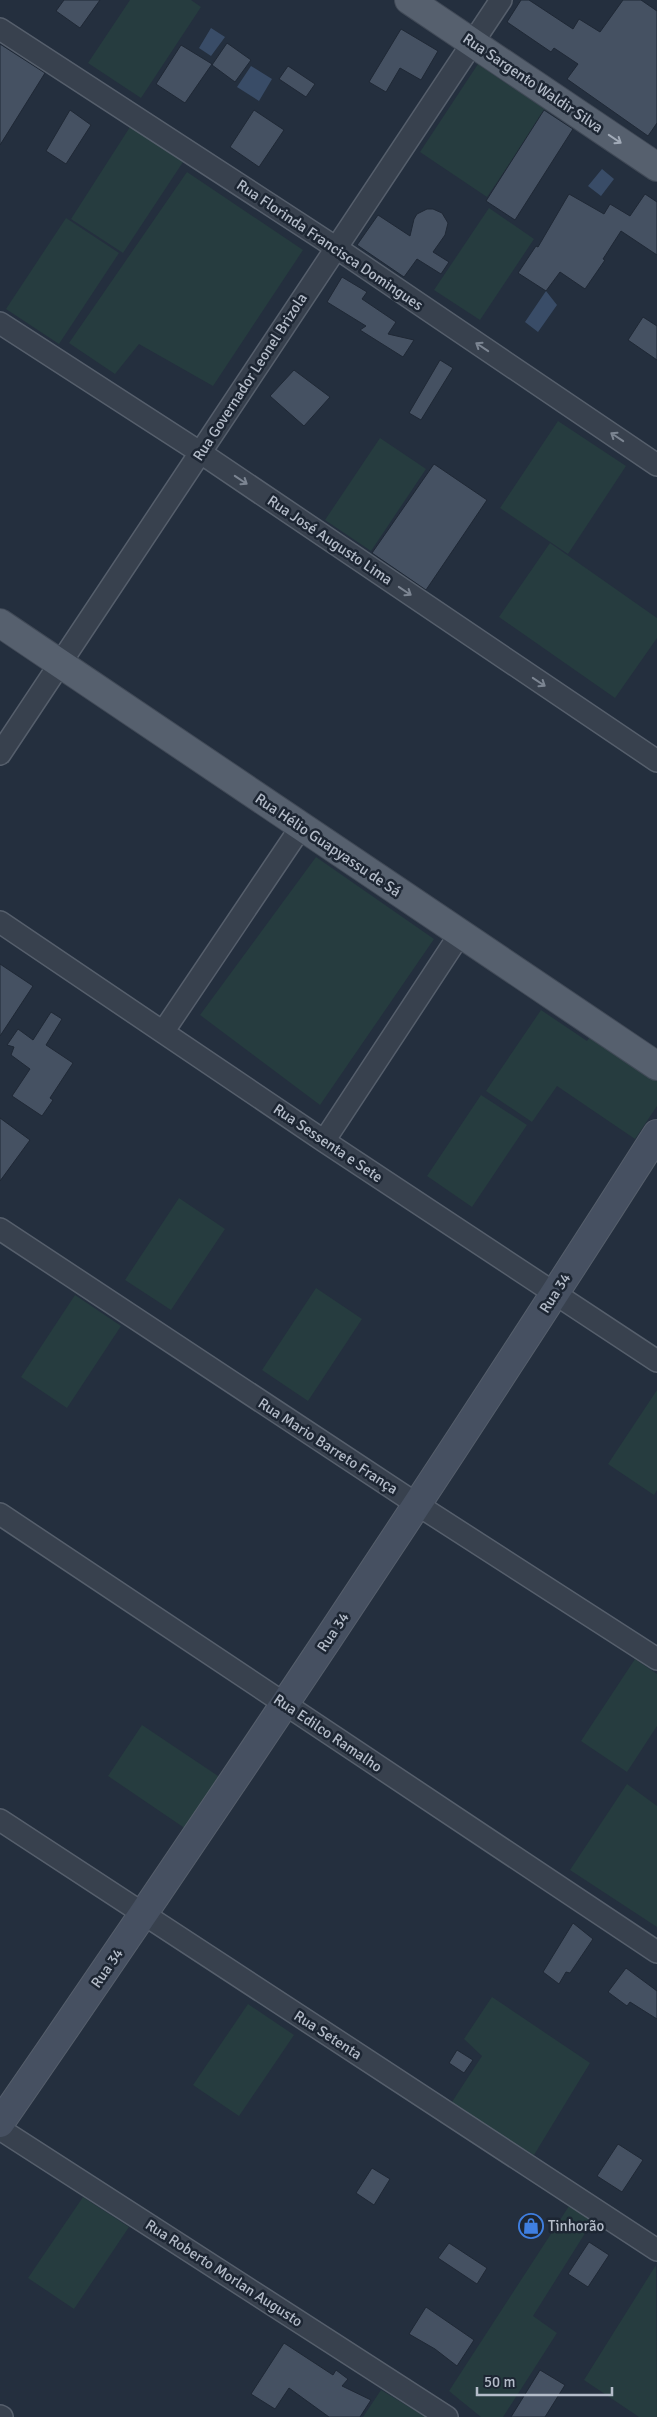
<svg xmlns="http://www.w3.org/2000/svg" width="657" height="2417" viewBox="0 0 657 2417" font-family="Signika,sans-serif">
	<rect width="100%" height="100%" fill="#242f3e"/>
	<path fill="#263c3f" d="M130 0H191L201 7 141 98 88 63Z
		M478 64 546 110 487 197 420 152Z
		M130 127 183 162 123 253 71 219Z
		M187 172 303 250 213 386 139 344 115 374 69 343Z
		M489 208 534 239 480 320 434 290Z
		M66 218 119 253 59 344 6 309Z
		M558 421 626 466 568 554 500 508Z
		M380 438 426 469 371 551 325 520Z
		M550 543 657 618V638L615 698 499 617Z
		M316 857 434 939 320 1105 200 1015Z
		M541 1010 587 1041 591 1035 657 1080V1106L635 1139 557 1086 532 1122 486 1091Z
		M481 1095 527 1125 472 1207 427 1176Z
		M179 1198 225 1229 171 1310 125 1280Z
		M316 1288 362 1319 308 1401 262 1370Z
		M75 1295 121 1326 67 1408 21 1377Z
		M657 1390V1490L654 1495 608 1464Z
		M635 1659 657 1674V1726L627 1772 581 1741Z
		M142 1725 221 1778 186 1829 108 1776Z
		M627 1784 657 1806V1927L570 1870Z
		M492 1997 590 2063 534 2155 450 2105 482 2056 464 2039Z
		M248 2004 294 2035 239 2116 193 2085Z
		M83 2197 129 2227 74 2309 28 2278Z
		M571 2203 594 2219 533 2316 557 2333 503 2417H481L449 2391Z
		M656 2265 657 2417H639L584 2380Z
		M381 2390 426 2417H363Z"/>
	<path fill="#394c67" d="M211 28 225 37 211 56 199 48Z
		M251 66 272 79 259 101 237 87Z
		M602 169 614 179 601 196 588 186Z
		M546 291 557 305 538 332 525 322Z"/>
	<path fill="#455162" stroke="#1f2835" d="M64 0H100L80 28 56 11Z
		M521 0H529L573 29 579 19 600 32 623 0H641L657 11V123L648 136 567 79 578 64 554 48 551 52 507 22Z
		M401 29 438 51 421 80 400 68 386 92 369 82Z
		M227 43 251 60 235 82 212 65Z
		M0 44 45 73 0 145Z
		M181 45 212 64 185 103 156 84Z
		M288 66 315 84 306 97 279 79Z
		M70 110 91 125 66 164 46 151Z
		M254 110 284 130 259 167 230 147Z
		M544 110 573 129 515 220 486 201Z
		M569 194 604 214 610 204 630 216 645 194 657 202V255L621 231 603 259 605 260 585 289 560 272 546 291 518 273 536 246 538 247Z
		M427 209H433L442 213 448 223 445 235 433 252 449 262 441 274 417 259 404 277 357 245 378 215 410 236 414 219 417 214Z
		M342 277 367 292 362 299 396 322 388 334 414 340 403 357 360 330 366 326 327 302Z
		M643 317 657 326V360L628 340Z
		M440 360 453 368 421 420 409 413Z
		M294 370 330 397 304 426 270 396Z
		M434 464 487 500 426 590 372 553Z
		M0 964 33 986 0 1036Z
		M51 1012 62 1019 46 1045 73 1063 50 1098 53 1100 42 1116 12 1096 30 1069 11 1055 14 1047 7 1045 18 1029 33 1040Z
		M0 1118 30 1140 0 1181Z
		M573 1923 593 1939 570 1973 566 1972 559 1984 543 1972Z
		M626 1968 657 1991V2019L630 2002 627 2006 608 1992Z
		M457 2050 473 2060 464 2073 449 2063Z
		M618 2144 643 2160 622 2192 597 2176Z
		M372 2168 390 2179 374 2205 356 2193Z
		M589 2242 609 2255 588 2287 568 2274Z
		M449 2243 487 2268 477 2284 438 2258Z
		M426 2307 474 2340 457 2366 435 2349 409 2334Z
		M284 2343 333 2375 336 2370 348 2379 342 2386 371 2400 360 2417H329L289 2388 275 2409 251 2394Z
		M540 2370 565 2385 545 2417H511Z"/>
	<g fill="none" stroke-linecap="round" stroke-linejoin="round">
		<defs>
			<path id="street" d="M0 29 335 247 657 465
				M0 323 201 453 657 761
				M0 754 501 0
				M0 922 324 1141 657 1361
				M163 1032 301 827
				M324 1141 460 934
				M0 1229 418 1505 657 1659
				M0 1514 657 1952
				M0 1820 657 2250
				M0 2129 447 2417
				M0 2416 2 2417"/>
			<path id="secondary" d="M0 2123C225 1797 444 1468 657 1134"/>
			<path id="primary" d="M409 0 657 167
				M0 623 657 1066"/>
		</defs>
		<use href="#street" stroke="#565f6c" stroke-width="24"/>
		<use href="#secondary" stroke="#565f6c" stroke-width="30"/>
		<use href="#primary" stroke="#414a57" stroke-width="30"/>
		<use href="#street" stroke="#38414e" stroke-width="21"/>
		<use href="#secondary" stroke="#465061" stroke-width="28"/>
		<use href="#primary" stroke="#56606e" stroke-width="28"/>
	</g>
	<defs><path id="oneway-shaft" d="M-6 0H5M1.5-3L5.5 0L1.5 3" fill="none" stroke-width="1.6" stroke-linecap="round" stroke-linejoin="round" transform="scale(1.25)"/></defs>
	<use stroke="#a1aab7" href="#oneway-shaft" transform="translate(615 139) rotate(34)"/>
	<g stroke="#7c8592">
		<use href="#oneway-shaft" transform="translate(482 347) rotate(-146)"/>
		<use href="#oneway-shaft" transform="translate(617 437) rotate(-146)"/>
		<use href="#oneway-shaft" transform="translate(241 480) rotate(34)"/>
		<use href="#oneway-shaft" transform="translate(405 591) rotate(34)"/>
		<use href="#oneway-shaft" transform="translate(539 682) rotate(34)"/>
	</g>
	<defs>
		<symbol id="shop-ring" viewBox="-11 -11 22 22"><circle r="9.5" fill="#1d2633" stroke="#3f7fe0" stroke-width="1.5"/><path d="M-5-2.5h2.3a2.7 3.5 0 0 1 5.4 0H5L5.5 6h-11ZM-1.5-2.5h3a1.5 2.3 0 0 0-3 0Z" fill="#3f7fe0"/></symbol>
	</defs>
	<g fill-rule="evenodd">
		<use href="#shop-ring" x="517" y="2212" width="28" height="28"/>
	</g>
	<g text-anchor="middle" stroke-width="5" stroke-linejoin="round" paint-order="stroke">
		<g font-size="15" fill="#b4bcc9" stroke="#1d2633">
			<text transform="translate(533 83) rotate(34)" y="5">Rua Sargento Waldir Silva</text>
			<text transform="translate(330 245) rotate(34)" y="5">Rua Florinda Francisca Domingues</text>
			<text transform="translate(250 377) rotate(-57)" y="5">Rua Governador Leonel Brizola</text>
			<text transform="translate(330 540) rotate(34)" y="5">Rua José Augusto Lima</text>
			<text transform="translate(328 845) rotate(34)" y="5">Rua Hélio Guapyassu de Sá</text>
			<text transform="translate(328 1143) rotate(34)" y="5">Rua Sessenta e Sete</text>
			<text transform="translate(555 1293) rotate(-57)" y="5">Rua 34</text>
			<text transform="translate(328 1446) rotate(33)" y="5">Rua Mario Barreto França</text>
			<text transform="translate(333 1632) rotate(-56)" y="5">Rua 34</text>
			<text transform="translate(328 1733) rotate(34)" y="5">Rua Edilco Ramalho</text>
			<text transform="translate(107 1968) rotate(-55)" y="5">Rua 34</text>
			<text transform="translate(328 2035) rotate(33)" y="5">Rua Setenta</text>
			<text transform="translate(224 2273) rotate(33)" y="5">Rua Roberto Morlan Augusto</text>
		</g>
		<g font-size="15" fill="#b4bcc9" stroke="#1d2633" text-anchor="start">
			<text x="548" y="2231">Tinhorão</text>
		</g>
	</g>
	<path d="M477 2387v8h135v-8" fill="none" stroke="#b4bcc9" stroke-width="2.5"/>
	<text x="484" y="2387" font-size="15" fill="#b4bcc9" stroke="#1d2633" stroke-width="4" paint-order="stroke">50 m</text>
</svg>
